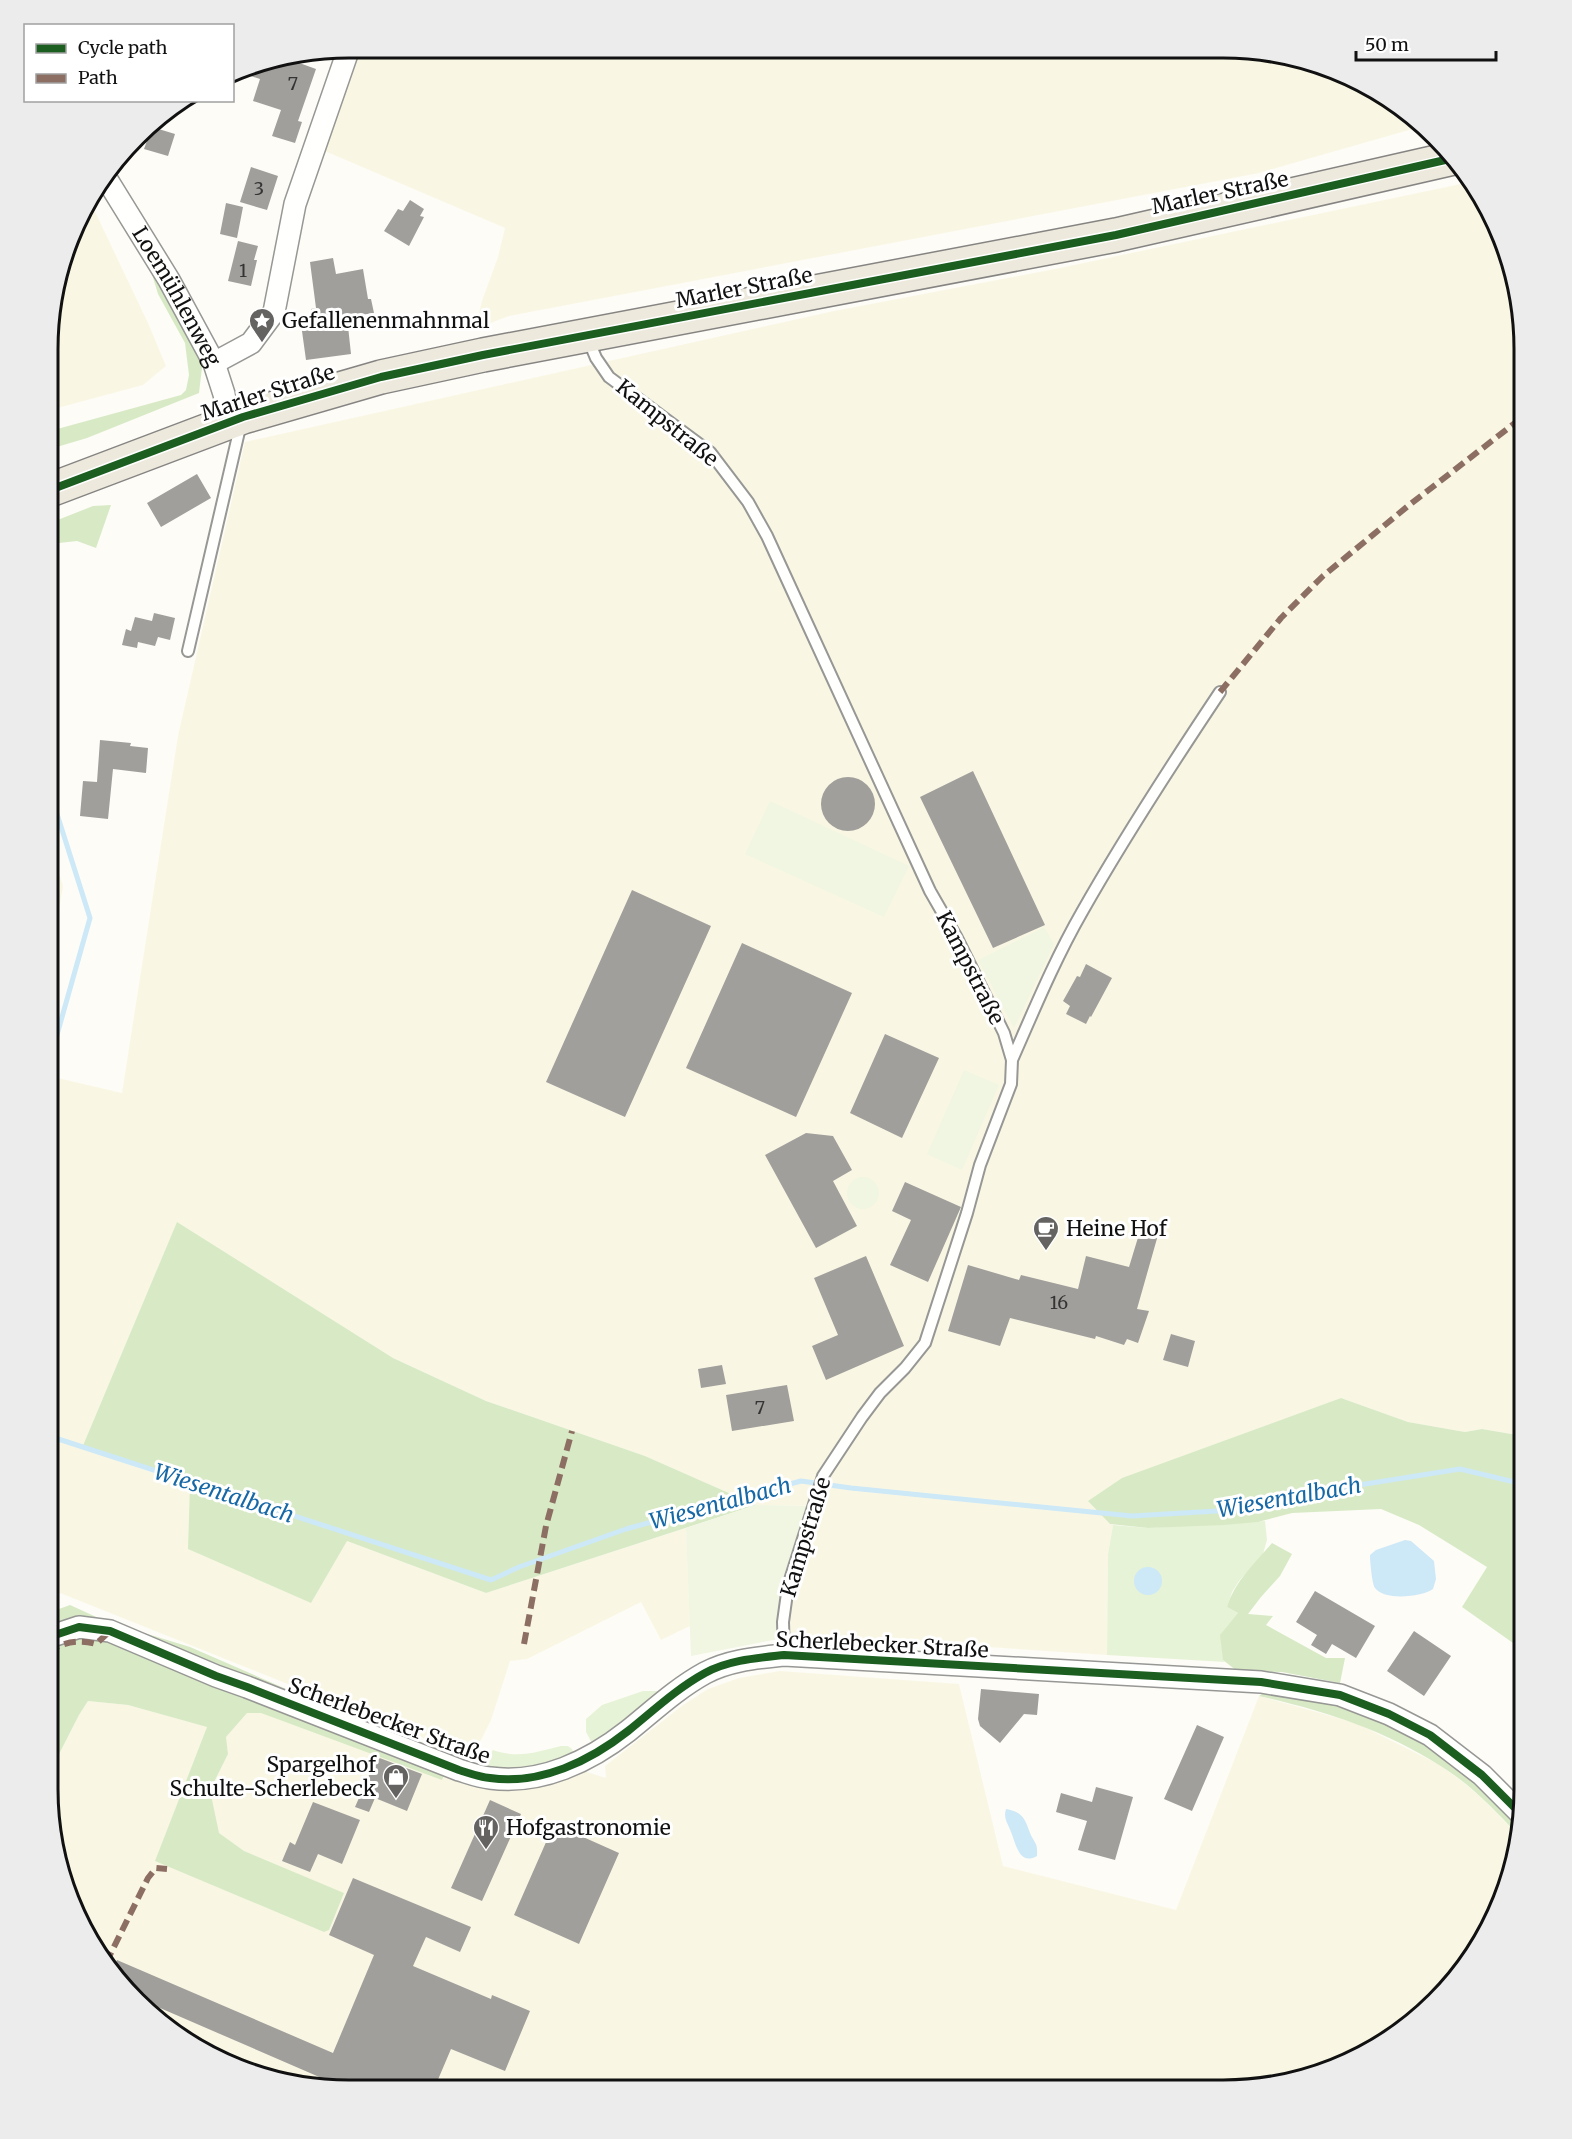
<svg xmlns="http://www.w3.org/2000/svg" width="1572" height="2139" viewBox="0 0 1572 2139" font-family="Merriweather,serif">
	<rect width="100%" height="100%" fill="#fdfcf7"/>
	<path fill="#f9f7e4" d="M354 48 1262 51 1338 71 1406 110 1423 126 1259 173 509 316 475 329 482 301 498 257 505 228 320 149Z
		M1470 182 1493 216 1514 272 1524 349 1523 1436 1482 1429 1465 1432 1408 1422 1341 1398 1089 1501 1110 1524 1113 1525 1108 1554 1107 1655 790 1634 789 1612 794 1582 818 1506 756 1505 645 1456 486 1401 393 1358 82 1448 347 1541 486 1593 686 1528 690 1626 661 1640 641 1602 527 1659 510 1661 491 1720 481 1740 468 1756 60 1593 48 1604 49 1076 122 1093 178 736 245 442 834 311 1055 269Z
		M89 199 148 323 166 366 143 385 50 410 51 310Z
		M50 846 63 886 49 966Z
		M780 1671 959 1684 1003 1866 1176 1910 1259 1696 1356 1723 1440 1765 1463 1782 1484 1800 1518 1835 1508 1887 1473 1957 1422 2016 1356 2060 1300 2081 1223 2091 310 2088 234 2068 182 2040 123 1989 79 1923 58 1867 48 1790V1766H53L79 1715 88 1701 128 1705 208 1727 159 1851 238 1692 477 1785 577 1771 587 1772 606 1778 605 1766 683 1705 708 1689 739 1678Z"/>
	<path fill="#e7f3d7" d="M1265 1521 1267 1540 1263 1554 1239 1581 1232 1592 1227 1607 1238 1613 1223 1660 1225 1662 1107 1655 1108 1554 1113 1525 1148 1528Z
		M643 1691H664L593 1745 586 1732V1719L602 1705Z
		M561 1746H568L572 1749 574 1756 530 1770 490 1769 483 1764 493 1750C519 1759 536 1752 561 1746Z"/>
	<path fill="#d8eac5" d="M148 261 203 359 199 393 87 438 50 449V431L181 395 186 390 189 375 185 343 158 294Z
		M111 505 96 548 77 541 50 544V523L93 506Z
		M177 1222 393 1358 486 1401 645 1456 756 1505 486 1593 347 1541 311 1603 188 1549 190 1484 82 1448Z
		M1341 1398 1408 1422 1465 1432 1482 1429 1523 1436V1650L1462 1607 1487 1567 1419 1525 1381 1509 1292 1513 1258 1522 1224 1525 1148 1528 1110 1524 1088 1501 1122 1478Z
		M1272 1543 1292 1554 1280 1576 1261 1597 1248 1614 1273 1616 1266 1625 1326 1658H1345L1340 1683 1282 1672 1237 1671 1223 1660 1220 1635 1238 1613 1227 1607C1235 1581 1255 1563 1272 1543Z
		M70 1605 105 1621 190 1647 341 1713 453 1754 442 1780 261 1713H247L226 1737 228 1754 210 1790 219 1833 244 1851 344 1893 329 1930 324 1932 155 1861 207 1727 128 1705 88 1701 79 1715 53 1766H48V1613Z
		M1266 1691 1314 1696 1368 1714 1438 1748 1484 1788 1520 1825 1518 1835C1494 1809 1469 1783 1439 1765 1382 1729 1324 1711 1259 1696Z"/>
	<path fill="#f0f6e1" d="M770 801 909 866 884 917 745 854Z
		M1044 927 1054 944 1014 1028 978 960Z
		M964 1070 999 1085 962 1170 927 1154Z
		M847 1193a16 16 0 1 1 32 0a16 16 0 1 1-32 0Z
		M756 1505 807 1506 782 1581 778 1639 691 1656 686 1528Z"/>
	<path fill="#cde8f7" d="M1405 1540 1411 1541 1434 1561 1436 1579 1433 1589C1422 1597 1384 1601 1375 1588 1372 1584 1370 1561 1370 1555L1376 1550Z
		M1134 1581a14 14 0 1 1 28 0a14 14 0 1 1-28 0Z
		M1006 1809C1023 1812 1025 1819 1030 1833 1034 1843 1038 1842 1037 1856 1019 1866 1016 1844 1011 1832 1008 1823 1003 1819 1006 1809Z"/>
	<g fill="none" stroke-linecap="round" stroke-linejoin="round">
		<path stroke="#cde8f7" stroke-width="5" d="M49 1063 90 918 50 792
			M49 1436 491 1580 519 1567 626 1529 801 1481 851 1488 1132 1516 1251 1509 1296 1495 1460 1469 1523 1484"/>
	</g>
	<path fill="#a19f9c" d="M277 60 289 64 291 60 316 69 298 121 302 122 295 143 272 136 281 110 253 101 260 79 239 72 252 64Z
		M152 127 175 134 168 156 144 149Z
		M251 167 278 176 267 210 240 202Z
		M410 200 424 209 420 216 424 217 409 246 384 231 398 209 403 211Z
		M226 203 243 207 237 238 220 234Z
		M238 241 258 246 254 260H257L251 286 228 281Z
		M333 258 336 274 363 269 368 299H371L374 313 347 317 351 354 306 360 301 324 313 323 311 309 316 308 310 262Z
		M197 474 211 498 161 527 147 503Z
		M154 613 175 618 170 640 158 637 155 646 138 642 137 648 122 645 126 629 131 631 135 617 152 621Z
		M100 740 131 743 130 746 148 748 146 773 113 769 108 819 80 816 83 781 97 782Z
		M973 771 1045 925 993 948 920 797Z
		M821 804a27 27 0 1 1 54 0a27 27 0 1 1-54 0Z
		M632 890 711 926 625 1117 546 1082Z
		M742 943 852 993 796 1117 686 1068Z
		M1086 964 1112 978 1091 1017 1090 1016 1086 1024 1066 1014 1070 1006 1063 1001 1077 976 1080 977Z
		M885 1034 939 1058 902 1138 850 1113Z
		M806 1133 833 1136 852 1170 833 1181 857 1226 816 1248 765 1155Z
		M905 1182 961 1207 928 1282 890 1265 911 1220 892 1211Z
		M1140 1231 1158 1235 1137 1309 1149 1311 1138 1343 1127 1339 1124 1345 1096 1336 1095 1339 1010 1318 1000 1346 948 1331 968 1265 1019 1280 1021 1275 1078 1289 1086 1256 1129 1267Z
		M866 1256 904 1346 826 1380 812 1346 838 1335 814 1278Z
		M1171 1334 1195 1341 1188 1367 1163 1360Z
		M722 1365 726 1384 701 1388 698 1369Z
		M787 1385 794 1421 732 1431 726 1395Z
		M1315 1591 1375 1626 1356 1658 1332 1644 1326 1654 1311 1645 1317 1635 1296 1622Z
		M1414 1631 1451 1656 1424 1696 1387 1671Z
		M981 1689 1039 1694 1037 1715 1024 1714 1000 1743 980 1726 978 1719Z
		M1197 1725 1224 1737 1192 1811 1164 1799Z
		M377 1757 422 1774 407 1811 375 1798 369 1812 355 1807Z
		M1096 1787 1133 1797 1115 1860 1078 1850 1087 1821 1056 1812 1061 1793 1092 1802Z
		M490 1800 521 1814 482 1901 451 1888Z
		M313 1802 360 1820 342 1864 318 1854 310 1872 282 1861 290 1842 295 1845Z
		M554 1824 619 1853 579 1944 514 1915Z
		M353 1878 471 1927 460 1952 426 1937 413 1966 491 1999 492 1995 530 2011 505 2071 451 2049 434 2089H347L130 1995 123 1989 112 1972 117 1960 333 2053 374 1955 329 1935Z"/>
	<g fill="none" stroke-linecap="round" stroke-linejoin="round">
		<defs>
			<path id="service" d="M588 339 596 358 609 377 710 452 748 502 767 536 930 891 957 938 1004 1033 1012 1060 1011 1084 980 1165 967 1213 925 1343 905 1368 880 1393 862 1417 823 1476 788 1586 783 1622 784 1655
				M188 651 241 423
				M1012 1060C1034 1010 1055 959 1082 912 1125 836 1172 764 1220 692"/>
			<g id="minor">
				<path id="s1" d="M106 178 169 280 214 363 224 394 229 423"/>
				<path d="M214 363 251 343 274 312 295 204 349 48"/>
				<path d="M48 1639 55 1635 79 1627 110 1631 216 1676 247 1687 459 1770C469 1773 479 1777 490 1778 541 1785 590 1761 628 1731 653 1711 676 1689 705 1673 729 1660 757 1658 784 1655L1261 1682 1340 1695 1389 1714 1430 1735 1482 1775 1522 1815"/>
			</g>
			<path id="primary" d="M50 490 243 417 381 377 483 355 1116 235 1454 158"/>
		</defs>
		<use href="#service" stroke="#979795" stroke-width="14"/>
		<use href="#minor" stroke="#979795" stroke-width="24"/>
		<use href="#primary" stroke="#858482" stroke-width="36"/>
		<use href="#service" stroke="#fffffe" stroke-width="10"/>
		<use href="#minor" stroke="#fffffe" stroke-width="21"/>
		<use href="#primary" stroke="#ede9dc" stroke-width="33"/>
		<path stroke="#8d6e63" stroke-width="6" stroke-dasharray="12 6" stroke-linecap="butt" d="M1220 692 1281 618 1323 576 1408 506 1524 416
			M524 1644 546 1526 572 1431
			M48 1652C63 1642 78 1639 96 1644L110 1631
			M106 1963 148 1878 156 1868 167 1869
			M524 2087V2089"/>
		<defs>
			<path id="cycleway" d="M50 490 243 417 381 377 483 355 1116 235 1454 158
				M48 1639 55 1635 79 1627 110 1631 216 1676 247 1687 459 1770C469 1773 479 1777 490 1778 541 1785 590 1761 628 1731 653 1711 676 1689 705 1673 729 1660 757 1658 784 1655L1261 1682 1340 1695 1389 1714 1430 1735 1482 1775 1522 1815"/>
		</defs>
		<use href="#cycleway" stroke="#fff" stroke-width="11"/>
		<use href="#cycleway" stroke="#1b5e20" stroke-width="8"/>
	</g>
	<defs>
		<symbol id="sight-pin" viewBox="-11 -11 22 30"><path d="M0 17L-7.5 6A9.5 9.5 0 1 1 7.5 6Z" fill="#646362" stroke="#fff"/><path d="M0-6L1.8-2.2L6-1.7L2.9 1.2L3.7 5.4L0 3.3L-3.7 5.4L-2.9 1.2L-6-1.7L-1.8-2.2Z" fill="#fff"/></symbol>
		<symbol id="cafe-pin" viewBox="-11 -11 22 30"><path d="M0 17L-7.5 6A9.5 9.5 0 1 1 7.5 6Z" fill="#646362" stroke="#fff"/><path d="M-5.5-4.5H6V0H3Q3 3.5 0 3.5H-2.5Q-5.5 3.5-5.5 0ZM3-3.2v2h1.7v-2ZM-6 4.5H4V6H-6Z" fill="#fff"/></symbol>
		<symbol id="shop-pin" viewBox="-11 -11 22 30"><path d="M0 17L-7.5 6A9.5 9.5 0 1 1 7.5 6Z" fill="#646362" stroke="#fff"/><path d="M-5-2.5h2.3a2.7 3.5 0 0 1 5.4 0H5L5.5 6h-11ZM-1.5-2.5h3a1.5 2.3 0 0 0-3 0Z" fill="#fff"/></symbol>
		<symbol id="restaurant-pin" viewBox="-11 -11 22 30"><path d="M0 17L-7.5 6A9.5 9.5 0 1 1 7.5 6Z" fill="#646362" stroke="#fff"/><path d="M-5-6h1v4h1v-4h1v4h1v-4h1v5L-1.5 .5V6h-2V.5L-5-1ZM5-6V6H3V1.5H1.5Q1.5-4 5-6Z" fill="#fff"/></symbol>
	</defs>
	<g fill-rule="evenodd">
		<use href="#sight-pin" x="247" y="306" width="30" height="40"/>
		<use href="#cafe-pin" x="1031" y="1214" width="30" height="40"/>
		<use href="#shop-pin" x="381" y="1762" width="30" height="40"/>
		<use href="#restaurant-pin" x="471" y="1813" width="30" height="40"/>
	</g>
	<g text-anchor="middle" stroke-width="6" stroke-linejoin="round" paint-order="stroke">
		<g font-size="18" fill="#353434">
			<text x="293" y="90">7</text>
			<text x="259" y="195">3</text>
			<text x="243" y="277">1</text>
			<text x="1059" y="1309">16</text>
			<text x="760" y="1414">7</text>
		</g>
		<g font-size="21" fill="#111" stroke="#fff">
			<text transform="translate(1220 193) rotate(-12)" y="7">Marler Straße</text>
			<text transform="translate(744 288) rotate(-11)" y="7">Marler Straße</text>
			<text dy="7" stroke="none"><textPath href="#s1" startOffset="138">Loemühlenweg</textPath></text>
			<text transform="translate(268 393) rotate(-18)" y="7">Marler Straße</text>
			<text transform="translate(667 423) rotate(39)" y="7">Kampstraße</text>
			<text transform="translate(970 968) rotate(63)" y="7">Kampstraße</text>
			<text transform="translate(806 1537) rotate(-73)" y="7">Kampstraße</text>
			<text transform="translate(882 1645) rotate(3)" y="7">Scherlebecker Straße</text>
			<text transform="translate(389 1721) rotate(20)" y="7">Scherlebecker Straße</text>
		</g>
		<g font-size="21" fill="#111" stroke="#fff" text-anchor="start">
			<text x="282" y="328">Gefallenenmahnmal</text>
			<text x="1066" y="1236">Heine Hof</text>
			<text x="376" y="1772" text-anchor="end">Spargelhof<tspan x="376" dy="24">Schulte-Scherlebeck</tspan></text>
			<text x="506" y="1835">Hofgastronomie</text>
		</g>
		<g font-size="22" font-style="italic" fill="#1768a6" stroke="#fff">
			<text transform="translate(224 1493) rotate(18)" y="8">Wiesentalbach</text>
			<text transform="translate(1289 1497) rotate(-10)" y="8">Wiesentalbach</text>
			<text transform="translate(720 1503) rotate(-15)" y="8">Wiesentalbach</text>
		</g>
	</g>
	<path d="M0 0H1572V2139H0ZM349 58H1223A291 291 0 0 1 1514 349V1789A291 291 0 0 1 1223 2080H349A291 291 0 0 1 58 1789V349A291 291 0 0 1 349 58Z" fill="#ececec" fill-rule="evenodd"/>
	<path fill="none" stroke="#111" stroke-width="3" d="M349 58H1223A291 291 0 0 1 1514 349V1789A291 291 0 0 1 1223 2080H349A291 291 0 0 1 58 1789V349A291 291 0 0 1 349 58Z"/>
	<rect x="24" y="24" width="210" height="78" fill="#ffffff" stroke="#a0a0a0" stroke-width="1.5"/>
	<rect x="36" y="44" width="30" height="9" fill="#1b5e20" stroke="#a0a0a0" stroke-width="1.5"/>
	<text x="78" y="54" font-size="18" fill="#111111">Cycle path</text>
	<rect x="36" y="74" width="30" height="9" fill="#8d6e63" stroke="#a0a0a0" stroke-width="1.5"/>
	<text x="78" y="84" font-size="18" fill="#111111">Path</text>
	<path d="M1356 51v9h140v-9" fill="none" stroke="#111111" stroke-width="3"/>
	<text x="1365" y="51" font-size="18" fill="#111111" stroke="#ffffff" stroke-width="4.5" paint-order="stroke">50 m</text>
</svg>
